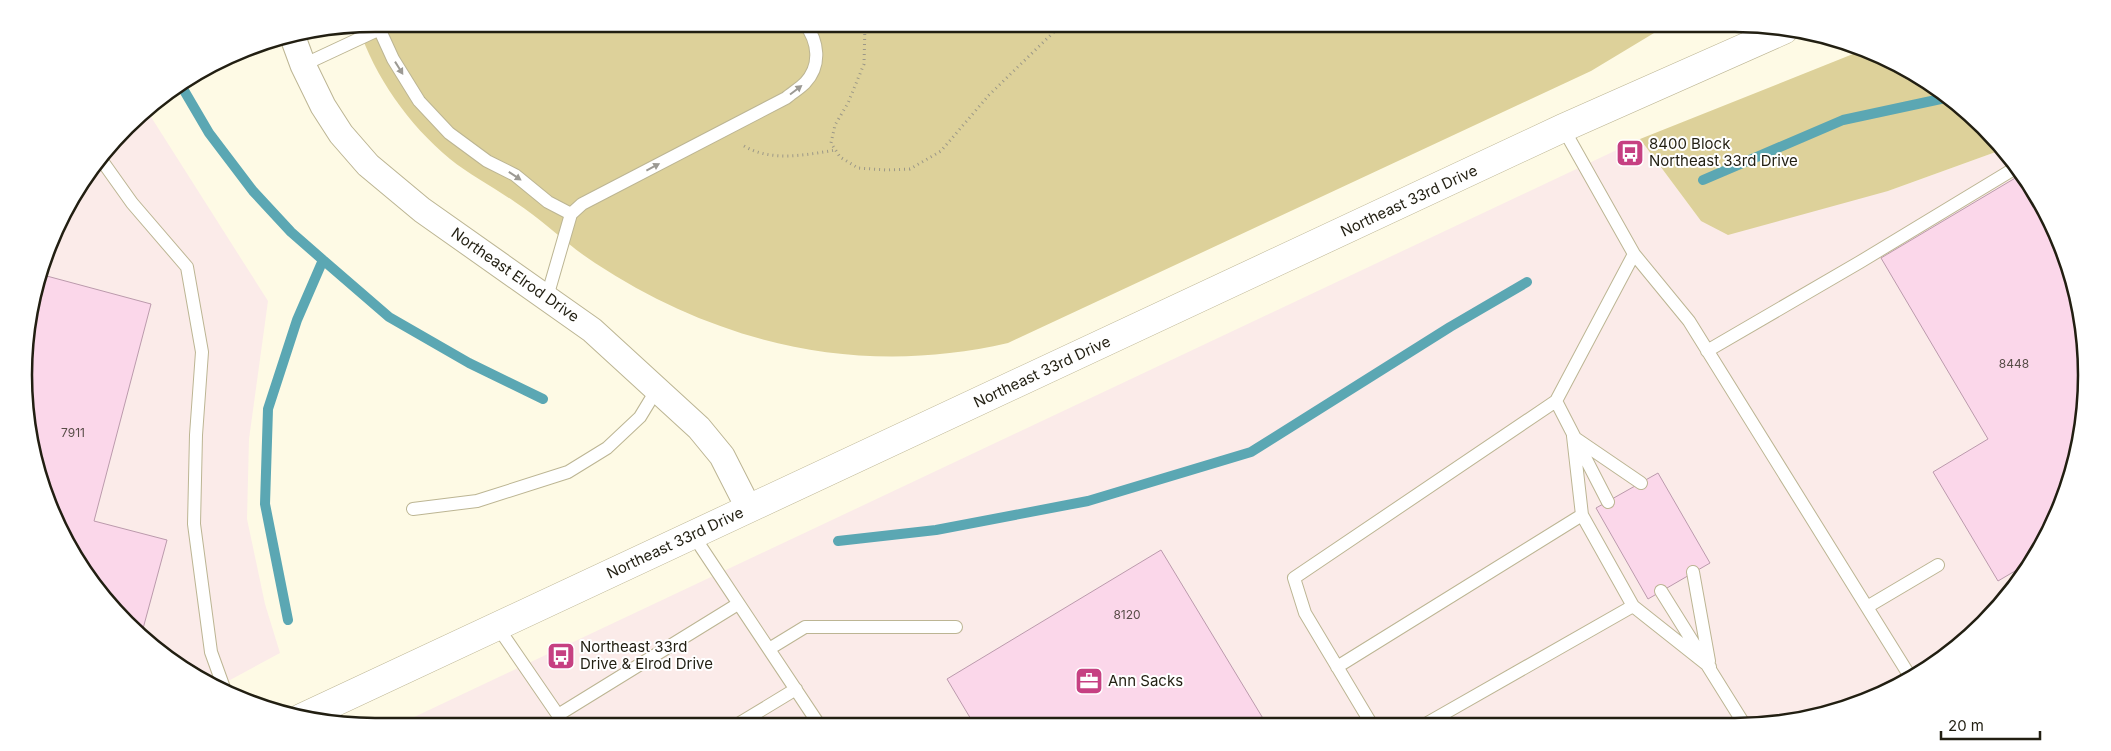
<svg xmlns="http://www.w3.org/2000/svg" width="2111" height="751" viewBox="0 0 2111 751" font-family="Inter,sans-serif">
	<rect width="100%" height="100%" fill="#fefae5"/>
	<path fill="#fbebe9" d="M146 109 268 301 249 439 247 519 265 604 280 653 219 686 180 668 127 624 83 571 36 466 25 399 27 330 60 220 97 161Z
		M1640 139 1701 221 1888 191 2004 149 2040 199 2068 262 2084 329 2087 398 2075 466 2040 552 1968 640 1891 691 1782 724 393 727Z"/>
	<path fill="#ddd19a" d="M376 24H1669L1591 71 1008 343C861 377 720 345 595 263 567 245 543 220 515 202 493 187 470 175 450 159 408 124 375 77 358 26Z
		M1863 50 1891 60 1949 96 2004 149 1888 191 1728 235 1701 221 1640 139Z"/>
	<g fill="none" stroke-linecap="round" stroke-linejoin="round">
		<path stroke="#5ba7b3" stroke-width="10" d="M182 87 209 133 253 191 291 232 323 260 389 317 469 363 543 399
			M1703 180 1843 120 1950 97
			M838 541 936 530 1088 501 1251 452 1450 327 1527 282
			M288 620 265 504 268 409 297 320 323 260"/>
	</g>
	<path fill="#fbd7ea" stroke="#bb9aac" d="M2022 174 2038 199H2040L2068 262 2084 329 2087 398 2075 466 2040 552 2032 561 1998 581 1933 472 1988 439 1881 258Z
		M43 275 151 304 94 521 167 540 141 636 127 624 83 571 36 466 25 399 27 330Z
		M1658 473 1710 563 1648 599 1596 508Z
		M1161 550 1267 725 975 726 947 679Z"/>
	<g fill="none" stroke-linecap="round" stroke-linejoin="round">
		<defs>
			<path id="lane" d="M377 24 393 59 419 101 449 133 487 161 515 175 548 202 571 214 582 204 786 98C792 93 800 88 805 83 822 65 818 41 805 24
				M303 65 380 29
				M1563 128 1634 254 1689 321 1911 678
				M100 158 132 203 187 267 202 352 196 435 194 524 211 652 224 688
				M547 297 571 214
				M1707 351 1860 262 2017 167
				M1556 401 1608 502
				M1573 436 1582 515 1633 606 1710 667
				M1575 438 1641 483
				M413 509 477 501 568 472 607 448 640 417 657 389
				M693 535 820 726
				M1693 572 1709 661
				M1661 591 1744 724
				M1867 607 1938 565
				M497 626 558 715
				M769 649 805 627H956
				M1337 667 1582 515
				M1372 725 1305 613 1294 578 1556 401 1634 254
				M1424 725 1633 606
				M735 726 796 689
				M560 727 558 715 738 604"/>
			<path id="street" d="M292 35 303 65 323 106 341 134 368 165 422 210 592 330 699 428 722 456 749 509"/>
			<path id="secondary" d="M301 718 1563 128 1784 30"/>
		</defs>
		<use href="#lane" stroke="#bcb593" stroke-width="14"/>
		<use href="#street" stroke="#bcb593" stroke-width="27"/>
		<use href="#secondary" stroke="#bcb593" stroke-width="29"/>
		<path stroke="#9c9887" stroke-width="3" stroke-dasharray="1 4" stroke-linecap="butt" d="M865 24 864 64 848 103 835 125 831 143 840 157 858 168 886 170 910 169 941 151 989 95 1062 24
			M744 146C771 162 805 155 836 150"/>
		<use href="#lane" stroke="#fff" stroke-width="12"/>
		<use href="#street" stroke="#fff" stroke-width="25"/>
		<use href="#secondary" stroke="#fff" stroke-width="28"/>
	</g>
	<defs><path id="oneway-solid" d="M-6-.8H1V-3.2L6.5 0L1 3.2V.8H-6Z" transform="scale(1.25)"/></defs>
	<g fill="#9c9a94">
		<use href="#oneway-solid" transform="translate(399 68) rotate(58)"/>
		<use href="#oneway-solid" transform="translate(796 90) rotate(-37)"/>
		<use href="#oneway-solid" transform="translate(653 167) rotate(-28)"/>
		<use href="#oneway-solid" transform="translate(515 176) rotate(34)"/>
	</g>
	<defs>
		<symbol id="bus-square" viewBox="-11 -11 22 22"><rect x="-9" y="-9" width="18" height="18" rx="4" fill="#c64082" stroke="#fff"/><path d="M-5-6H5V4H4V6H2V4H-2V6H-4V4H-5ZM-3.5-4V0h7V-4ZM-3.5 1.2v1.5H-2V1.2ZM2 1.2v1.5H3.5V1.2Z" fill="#fff"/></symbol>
		<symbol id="office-square" viewBox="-11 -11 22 22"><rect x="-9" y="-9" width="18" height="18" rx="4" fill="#c64082" stroke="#fff"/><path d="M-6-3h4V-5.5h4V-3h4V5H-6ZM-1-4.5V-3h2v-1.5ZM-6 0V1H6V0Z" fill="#fff"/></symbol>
	</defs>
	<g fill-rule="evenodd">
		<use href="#bus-square" x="1614" y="137" width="32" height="32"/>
		<use href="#bus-square" x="545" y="640" width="32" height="32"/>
		<use href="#office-square" x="1073" y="665" width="32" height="32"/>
	</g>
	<g text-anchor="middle" stroke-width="4" stroke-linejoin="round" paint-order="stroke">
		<g font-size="12" fill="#584d48">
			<text x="2014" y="368">8448</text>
			<text x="73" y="437">7911</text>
			<text x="1127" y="619">8120</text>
		</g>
		<g font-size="15" fill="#221f12" stroke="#fff" text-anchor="start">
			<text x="1649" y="149">8400 Block<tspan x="1649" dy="17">Northeast 33rd Drive</tspan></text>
			<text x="580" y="652">Northeast 33rd<tspan x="580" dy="17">Drive &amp; Elrod Drive</tspan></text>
			<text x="1108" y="686">Ann Sacks</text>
		</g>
		<g font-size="15" fill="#221f12" stroke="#fff">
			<text transform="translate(1409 201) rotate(-25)" y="5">Northeast 33rd Drive</text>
			<text transform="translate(515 275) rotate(35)" y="5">Northeast Elrod Drive</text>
			<text transform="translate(1042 372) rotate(-25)" y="5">Northeast 33rd Drive</text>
			<text transform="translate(675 543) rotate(-25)" y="5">Northeast 33rd Drive</text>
		</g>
	</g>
	<path d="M0 0H2111V751H0ZM375 32H1735A343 343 0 0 1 2078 375V375A343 343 0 0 1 1735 718H375A343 343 0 0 1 32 375V375A343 343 0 0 1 375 32Z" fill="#fff" fill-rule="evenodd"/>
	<path fill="none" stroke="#221f12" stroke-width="2.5" d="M375 32H1735A343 343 0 0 1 2078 375V375A343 343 0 0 1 1735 718H375A343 343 0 0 1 32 375V375A343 343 0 0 1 375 32Z"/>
	<path d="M1941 731v8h99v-8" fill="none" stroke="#221f12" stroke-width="2.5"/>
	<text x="1948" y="731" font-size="15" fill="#221f12" stroke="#ffffff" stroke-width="4" paint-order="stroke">20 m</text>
</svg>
